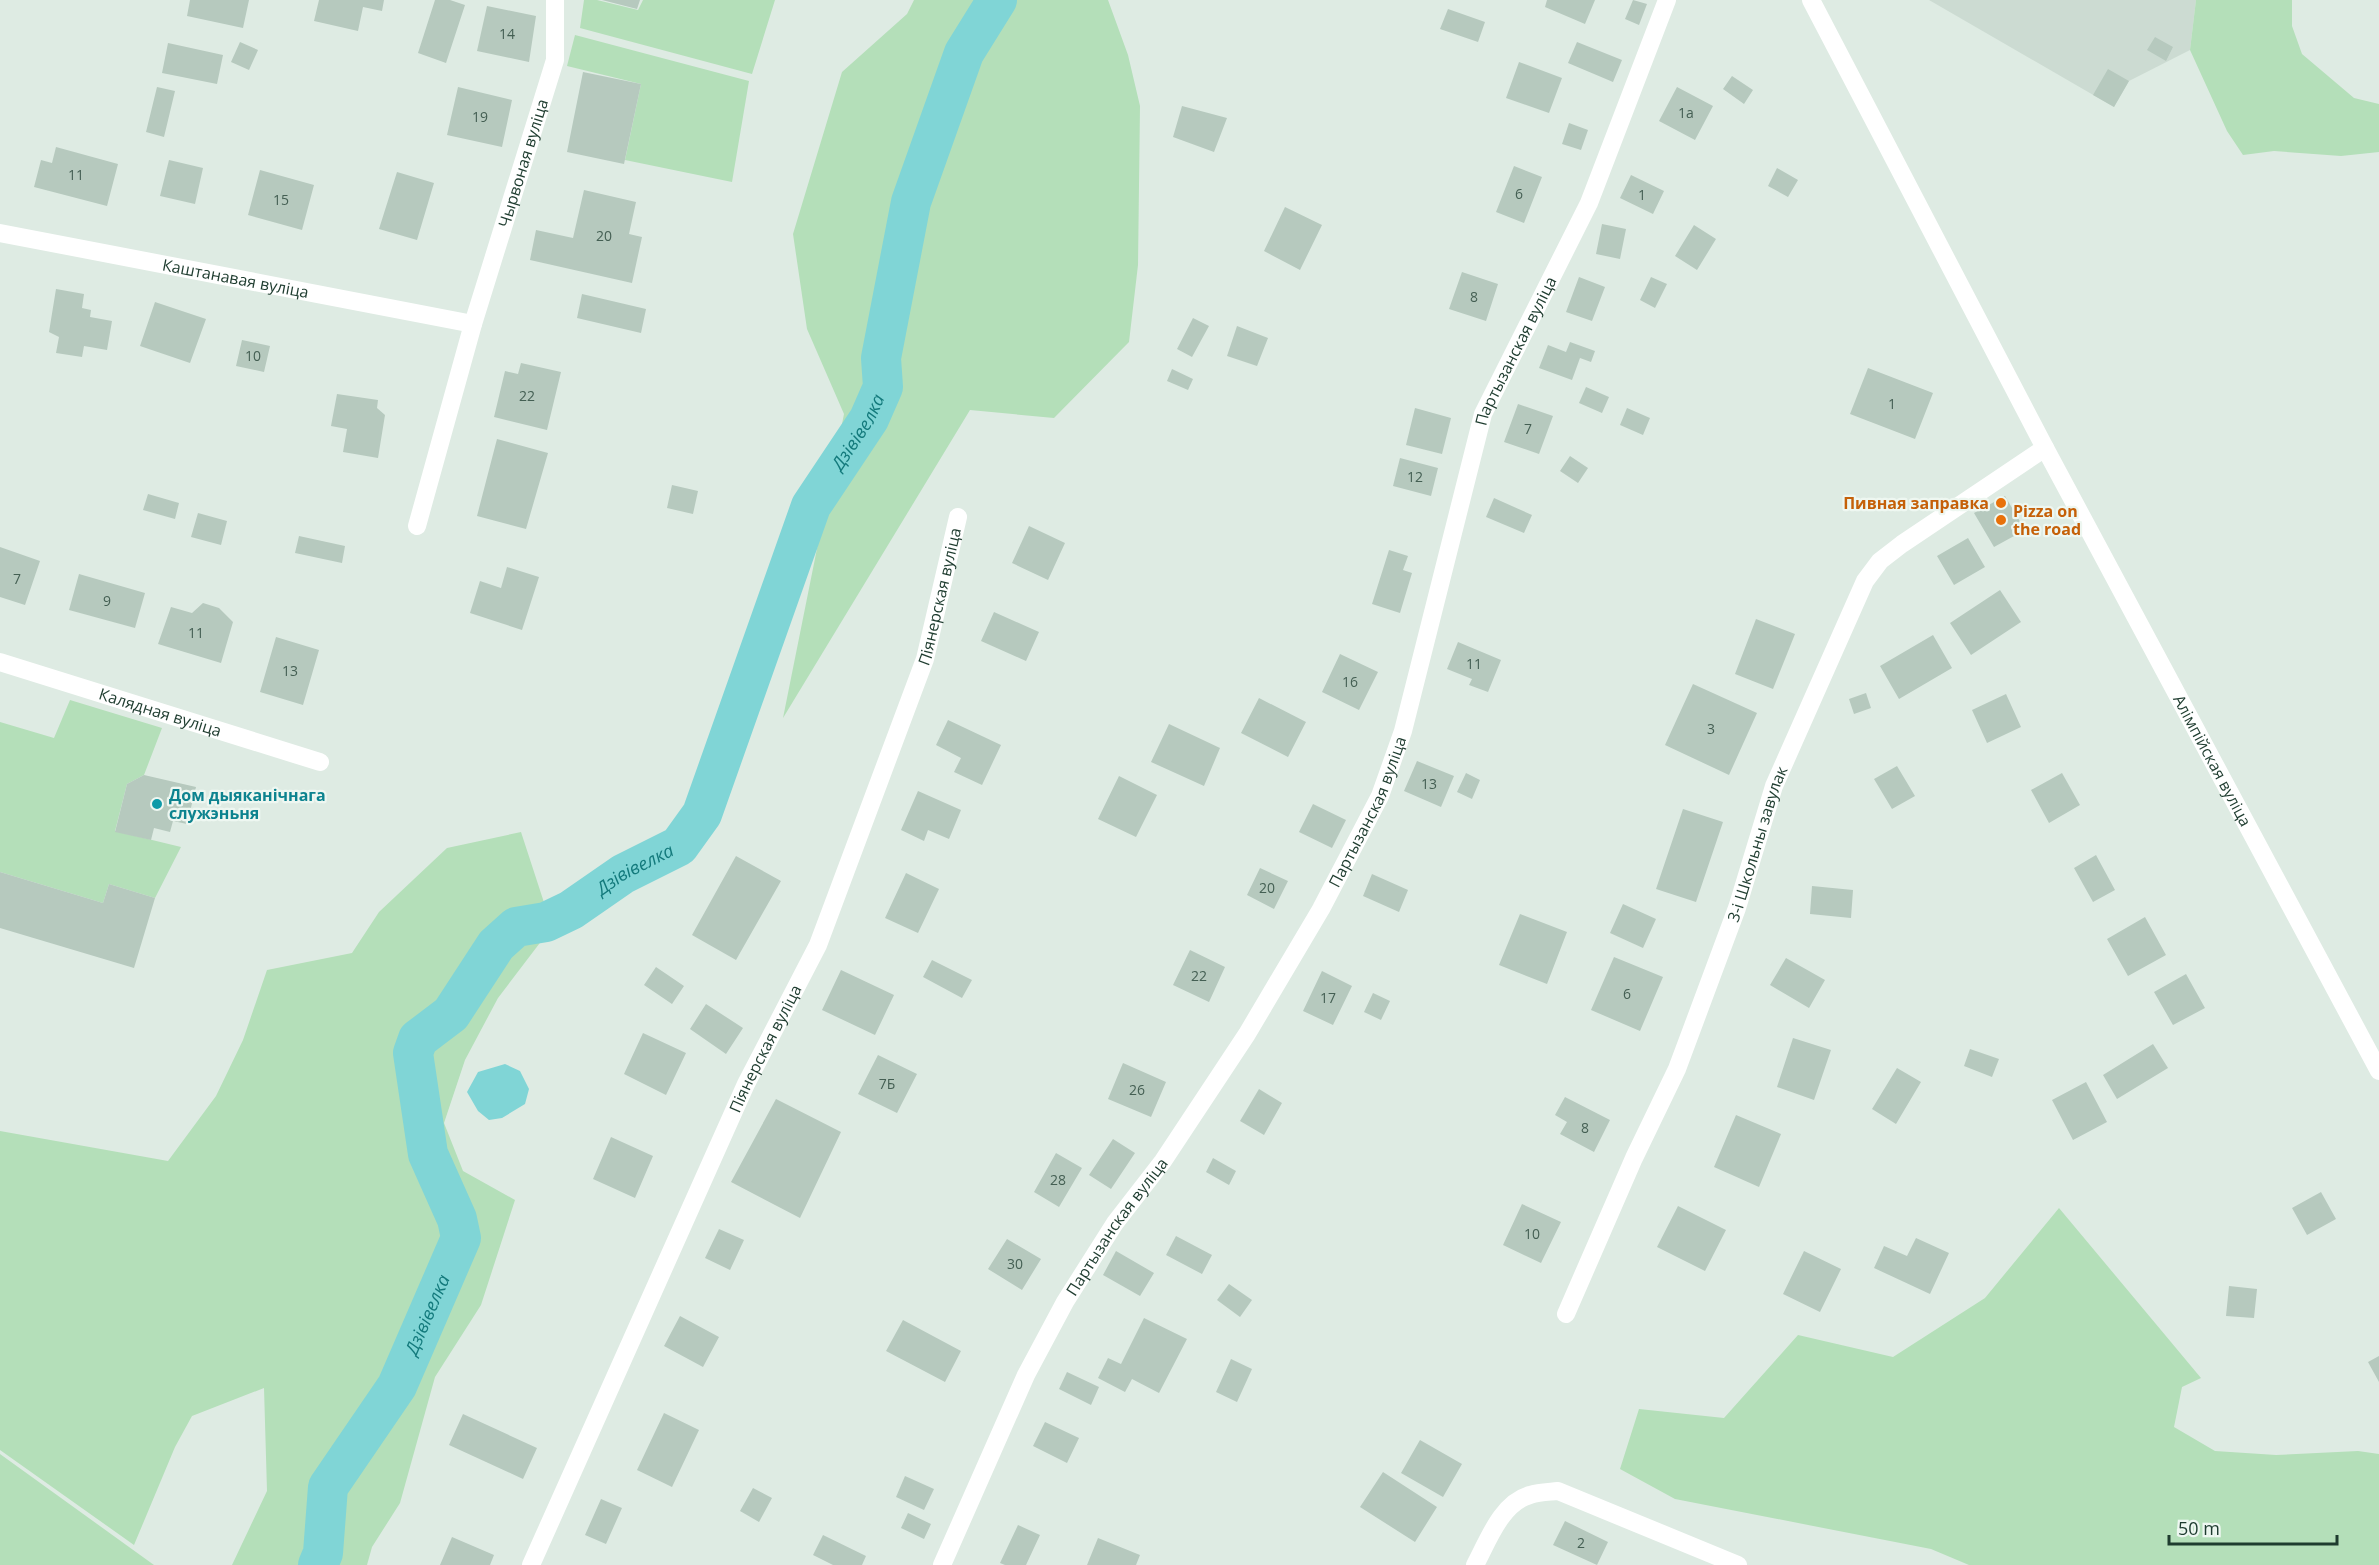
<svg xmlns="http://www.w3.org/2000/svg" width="2379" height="1565" viewBox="0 0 2379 1565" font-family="'Open Sans',sans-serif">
	<rect width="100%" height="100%" fill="#deebe3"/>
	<path fill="#ccdbd2" d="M1929 0H2196L2190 50 2129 81 2114 107Z"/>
	<path fill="#b4dfb9" d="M584 0H597L638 10 643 0H775L752 74 580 28Z
		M914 0H1108L1128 55 1140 106 1138 265 1129 342 1054 418 970 410 783 718 844 414 807 329 793 234 842 72 907 14Z
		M2196 0H2292V26L2302 54 2354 98 2379 104V152L2341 156 2274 151 2243 155 2227 131 2190 50Z
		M575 35 749 81 732 182 625 160 641 84 567 66Z
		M70 700 162 728 144 775 127 784 115 831 181 847 155 898 109 884 103 903 0 872V722L54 738Z
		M521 832 552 927 498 998 465 1060 444 1123 463 1171 515 1200 481 1305 435 1377 400 1503 372 1547 367 1565H232L267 1491 264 1388 192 1416 175 1447 134 1545 0 1450V1131L168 1161 216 1096 243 1040 267 970 352 953 379 912 447 848Z
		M2059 1208 2201 1378 2182 1387 2174 1427 2215 1451 2276 1455 2358 1451 2379 1454V1565H1969L1931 1549 1675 1499 1620 1469 1639 1409 1724 1418 1798 1335 1893 1357 1985 1298Z
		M0 1454 154 1565H0Z"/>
	<path fill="#80d5d6" d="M721 791 726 802C718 821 700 844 679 846L672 838C685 817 697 799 721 791Z
		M505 1064 520 1071 529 1089 525 1104 502 1118 489 1120 478 1111 467 1092 478 1072Z"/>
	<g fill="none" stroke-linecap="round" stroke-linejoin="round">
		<path stroke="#80d5d6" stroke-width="40" id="s1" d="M318 1565 323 1553 328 1487 397 1386 461 1238 457 1219 428 1154 413 1053 418 1039 451 1014 496 945 516 927 546 922 571 910 623 874 679 846 702 814 811 506 869 419 883 387 881 358 911 202 964 53 997 0"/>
	</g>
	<path fill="#b6c9be" d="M190 0H249L243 28 187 16Z
		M319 0H384L382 11 363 7 358 31 314 21Z
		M435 0H450L465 5 446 63 418 53Z
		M602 0H640L637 9Z
		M1547 0H1595L1585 24 1545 7Z
		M1633 0 1647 4 1639 25 1625 19Z
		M487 6 536 16 529 62 477 51Z
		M1448 9 1485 22 1478 42 1440 29Z
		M2155 37 2173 47 2166 61 2147 50Z
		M240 42 258 50 249 70 231 62Z
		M1577 42 1622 60 1613 82 1568 63Z
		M168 43 223 55 217 84 162 73Z
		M1519 62 1562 78 1549 113 1506 98Z
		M2108 69 2129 81 2114 107 2093 95Z
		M583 72 641 84 624 164 567 152Z
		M1732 76 1753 90 1744 104 1723 89Z
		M157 87 175 91 164 137 146 132Z
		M458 87 512 100 502 147 447 135Z
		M1677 87 1713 106 1695 140 1659 121Z
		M1182 106 1227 118 1214 152 1173 137Z
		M1569 123 1588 130 1581 150 1562 144Z
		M56 147 118 164 107 206 34 187 41 160 52 163Z
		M169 160 203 168 195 204 160 196Z
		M1514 166 1542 177 1524 223 1496 212Z
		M1777 168 1798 180 1788 197 1768 186Z
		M260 170 314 185 302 230 248 215Z
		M397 172 434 183 417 240 379 229Z
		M1631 175 1664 191 1653 214 1620 198Z
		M584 190 636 202 629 234 642 237 632 283 530 260 536 230 573 238Z
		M1285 207 1322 225 1300 270 1264 251Z
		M1602 224 1626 229 1620 259 1596 254Z
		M1694 225 1716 239 1697 270 1675 256Z
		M1462 272 1498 284 1486 321 1449 309Z
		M1579 277 1605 287 1592 321 1566 312Z
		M1651 277 1667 284 1655 308 1640 300Z
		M56 289 84 294 82 308 91 310 90 317 112 321 107 350 84 346 82 357 56 353 59 337 49 332Z
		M582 294 646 309 641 333 577 318Z
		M155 302 206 319 190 363 140 346Z
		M1193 318 1209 326 1192 357 1177 349Z
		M1237 326 1268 338 1257 366 1227 356Z
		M242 340 270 346 264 372 236 366Z
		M1570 342 1595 351 1591 362 1580 358 1572 380 1539 368 1548 345 1566 352Z
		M521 363 561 372 547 430 494 417 505 371 518 374Z
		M1868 368 1933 393 1915 439 1850 414Z
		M1172 369 1193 379 1188 390 1167 381Z
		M1586 387 1609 397 1602 413 1579 403Z
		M337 394 378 400 377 408 385 415 378 458 343 452 347 429 331 426Z
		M1518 404 1553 416 1539 454 1504 442Z
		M1415 408 1451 418 1442 454 1406 445Z
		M1627 408 1650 418 1643 435 1620 425Z
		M497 439 548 453 526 529 477 516Z
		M1570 456 1588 468 1578 483 1560 471Z
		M1400 458 1438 468 1431 496 1393 486Z
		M672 485 698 491 693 514 667 508Z
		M148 494 179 503 175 519 143 510Z
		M2005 496 2025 530 1994 547 1974 513Z
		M1494 498 1532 515 1524 533 1486 517Z
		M198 513 227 521 221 545 191 537Z
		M1029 526 1065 543 1048 580 1012 563Z
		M299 536 345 546 342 563 295 553Z
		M1968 538 1985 567 1954 585 1937 556Z
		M0 547 40 561 25 605 0 597Z
		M1389 550 1408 556 1403 570 1412 573 1400 613 1372 604Z
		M507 567 539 577 522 630 470 613 480 581 501 588Z
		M79 574 145 593 135 628 69 610Z
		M2000 590 2021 622 1971 655 1950 623Z
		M203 603 219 608 233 622 221 663 158 644 171 607 192 613Z
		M994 612 1039 632 1026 661 981 641Z
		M1756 619 1795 634 1773 689 1735 674Z
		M1933 635 1952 668 1899 699 1880 666Z
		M276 637 319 650 303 705 260 692Z
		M1458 642 1501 660 1488 692 1469 685 1472 679 1447 669Z
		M1340 654 1378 672 1359 710 1322 692Z
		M1693 684 1757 713 1729 775 1665 745Z
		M1866 693 1871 708 1854 714 1849 699Z
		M2006 694 2021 727 1987 743 1972 710Z
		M1259 698 1306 722 1288 757 1241 733Z
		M948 720 1001 745 982 785 954 772 961 758 936 745Z
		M1169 724 1220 748 1204 786 1151 762Z
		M1417 761 1454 776 1441 807 1404 791Z
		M1897 766 1915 796 1892 809 1874 779Z
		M1466 773 1480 780 1472 799 1457 792Z
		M2062 773 2080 805 2049 823 2031 790Z
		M144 775 196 787 187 824 173 821 170 832 154 828 151 840 115 832 127 784Z
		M1119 776 1157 795 1136 837 1098 819Z
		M918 791 961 810 949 839 928 830 924 841 901 830Z
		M1313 804 1346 820 1332 848 1299 832Z
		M1683 809 1723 822 1696 902 1656 889Z
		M2096 855 2115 890 2093 902 2074 868Z
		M736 856 781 881 736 960 692 935Z
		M1260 868 1288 881 1274 909 1247 895Z
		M0 872 103 903 109 884 155 898 134 968 0 928Z
		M906 873 939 889 918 933 885 918Z
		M1372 874 1408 890 1399 912 1363 896Z
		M1812 886 1853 890 1851 918 1810 914Z
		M1623 904 1656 919 1643 948 1610 933Z
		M1520 914 1567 932 1547 984 1499 965Z
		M2145 917 2166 955 2128 976 2107 939Z
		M1190 950 1225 967 1209 1002 1173 985Z
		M1614 957 1663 977 1640 1031 1591 1010Z
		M1786 958 1825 980 1809 1008 1770 985Z
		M932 960 972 980 962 998 923 977Z
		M656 967 684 986 672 1004 644 985Z
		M841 970 894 995 875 1035 822 1010Z
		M1322 971 1352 986 1333 1025 1303 1011Z
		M2186 974 2205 1008 2173 1025 2154 992Z
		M1373 993 1390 1001 1381 1020 1364 1012Z
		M706 1004 743 1028 726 1054 690 1029Z
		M643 1033 686 1053 666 1095 624 1074Z
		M1793 1038 1831 1050 1814 1100 1777 1087Z
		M2153 1044 2168 1068 2117 1099 2103 1075Z
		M1970 1049 1999 1059 1992 1077 1964 1066Z
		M878 1055 917 1074 897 1113 858 1094Z
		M1123 1063 1166 1082 1151 1117 1108 1099Z
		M1897 1068 1921 1082 1896 1124 1872 1109Z
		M2086 1082 2107 1122 2073 1140 2052 1100Z
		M1259 1089 1282 1103 1264 1135 1240 1121Z
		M1565 1097 1610 1120 1594 1152 1560 1134 1567 1122 1555 1115Z
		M776 1099 841 1132 800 1218 731 1182Z
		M1736 1115 1781 1134 1759 1187 1714 1167Z
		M611 1137 653 1156 635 1198 593 1179Z
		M1113 1139 1135 1153 1111 1189 1089 1175Z
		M1056 1153 1082 1168 1059 1207 1034 1192Z
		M1213 1158 1236 1171 1229 1185 1206 1172Z
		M2321 1192 2336 1219 2307 1235 2292 1208Z
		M1522 1204 1561 1222 1541 1263 1503 1245Z
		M1678 1206 1726 1230 1705 1271 1657 1247Z
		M719 1229 744 1240 730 1270 705 1258Z
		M1176 1236 1212 1255 1202 1274 1166 1255Z
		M1916 1238 1949 1253 1930 1294 1874 1268 1884 1246 1907 1256Z
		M1007 1239 1041 1259 1022 1290 988 1269Z
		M1116 1251 1154 1273 1140 1296 1103 1275Z
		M1804 1251 1841 1269 1820 1312 1783 1294Z
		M1229 1284 1252 1300 1240 1317 1217 1300Z
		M2229 1286 2257 1289 2254 1318 2226 1316Z
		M680 1316 719 1337 703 1367 664 1346Z
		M1144 1318 1187 1339 1159 1393 1132 1379 1125 1392 1098 1378 1108 1358 1121 1364Z
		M903 1320 961 1351 945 1382 886 1351Z
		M2379 1356V1382L2368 1362Z
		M1231 1359 1252 1369 1237 1402 1216 1392Z
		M1067 1372 1099 1387 1091 1405 1059 1389Z
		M664 1413 699 1430 672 1487 637 1470Z
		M463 1414 537 1448 523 1479 449 1445Z
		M1045 1422 1079 1438 1067 1463 1033 1446Z
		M1420 1440 1462 1464 1443 1497 1401 1473Z
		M1383 1472 1437 1507 1415 1542 1360 1507Z
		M905 1476 934 1489 924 1510 896 1497Z
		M753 1488 772 1498 759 1522 740 1511Z
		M601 1499 622 1508 606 1544 585 1535Z
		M908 1513 931 1524 924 1539 901 1528Z
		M1565 1521 1608 1542 1597 1565 1553 1545Z
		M1018 1525 1040 1535 1026 1565H1005L1000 1563Z
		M823 1535 866 1556 862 1565H833L813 1555Z
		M452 1537 494 1555 490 1565H440Z
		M1098 1538 1140 1555 1136 1565H1087Z"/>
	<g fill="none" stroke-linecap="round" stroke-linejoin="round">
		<g stroke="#fff" stroke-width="18">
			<path id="s2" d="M0 233 473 324"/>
			<path id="s3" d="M417 526 473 324 555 60V0"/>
			<path id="s4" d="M0 662 320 762"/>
			<path id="s5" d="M1566 1314 1634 1158 1677 1069 1737 908 1774 786 1865 581 1880 561 1902 544 2045 448"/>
			<path id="s6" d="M531 1565 746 1084 818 945 925 659 958 517"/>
			<path d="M1475 1565C1488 1541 1501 1503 1530 1495 1539 1492 1549 1492 1558 1491L1738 1565"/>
		</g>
		<g stroke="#fff" stroke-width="18">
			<path id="s7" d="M1811 0 2045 448 2379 1071"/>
			<path id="s8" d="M942 1565 1026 1375 1065 1302 1115 1223 1163 1161 1247 1034 1321 909 1380 796 1403 731 1483 414 1589 203 1667 0"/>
		</g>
	</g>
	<g fill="#e8710a" stroke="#eef7f1" stroke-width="2">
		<circle cx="2001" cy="503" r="6"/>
		<circle cx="2001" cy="520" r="6"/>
	</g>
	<circle fill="#0f9aa8" stroke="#eef7f1" stroke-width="2" cx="157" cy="804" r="6"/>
	<g text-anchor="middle" stroke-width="4.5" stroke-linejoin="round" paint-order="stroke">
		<g font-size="14" fill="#445f53">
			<text x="507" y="39">14</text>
			<text x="1686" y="118">1а</text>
			<text x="480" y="122">19</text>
			<text x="76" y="180">11</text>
			<text x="1519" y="199">6</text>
			<text x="1642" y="200">1</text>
			<text x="281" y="205">15</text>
			<text x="604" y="241">20</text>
			<text x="1474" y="302">8</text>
			<text x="253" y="361">10</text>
			<text x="527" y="401">22</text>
			<text x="1892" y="409">1</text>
			<text x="1528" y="434">7</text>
			<text x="1415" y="482">12</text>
			<text x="17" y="584">7</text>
			<text x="107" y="606">9</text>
			<text x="196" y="638">11</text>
			<text x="1474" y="669">11</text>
			<text x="290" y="676">13</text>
			<text x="1350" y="687">16</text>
			<text x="1711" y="734">3</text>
			<text x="1429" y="789">13</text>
			<text x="1267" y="893">20</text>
			<text x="1199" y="981">22</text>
			<text x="1627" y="999">6</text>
			<text x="1328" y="1003">17</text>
			<text x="887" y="1089">7Б</text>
			<text x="1137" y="1095">26</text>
			<text x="1585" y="1133">8</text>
			<text x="1058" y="1185">28</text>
			<text x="1532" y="1239">10</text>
			<text x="1015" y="1269">30</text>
			<text x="1581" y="1548">2</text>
		</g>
		<g font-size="16" fill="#1e3c2f" stroke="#eef7f1">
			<text dy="6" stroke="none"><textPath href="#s3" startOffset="378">Чырвоная вуліца</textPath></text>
			<text dy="6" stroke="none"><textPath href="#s2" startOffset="240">Каштанавая вуліца</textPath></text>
			<text dy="6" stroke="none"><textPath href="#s8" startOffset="1354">Партызанская вуліца</textPath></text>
			<text dy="6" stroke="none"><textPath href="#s6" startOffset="1053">Піянерская вуліца</textPath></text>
			<text dy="6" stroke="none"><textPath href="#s4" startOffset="168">Калядная вуліца</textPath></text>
			<text dy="6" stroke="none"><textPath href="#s7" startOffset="860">Алімпійская вуліца</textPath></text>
			<text dy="6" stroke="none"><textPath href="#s8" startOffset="868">Партызанская вуліца</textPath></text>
			<text dy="6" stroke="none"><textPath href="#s5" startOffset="508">3-і Школьны завулак</textPath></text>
			<text dy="6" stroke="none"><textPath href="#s6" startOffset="567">Піянерская вуліца</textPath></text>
			<text dy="6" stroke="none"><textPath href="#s8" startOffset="382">Партызанская вуліца</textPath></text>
		</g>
		<g font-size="16" font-weight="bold" fill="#c56008" stroke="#eef7f1" text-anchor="end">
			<text x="1989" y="509">Пивная заправка</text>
			<text x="2013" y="517" text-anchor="start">Pizza on<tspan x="2013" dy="18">the road</tspan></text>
		</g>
		<g font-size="16" font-weight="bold" fill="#0d838f" stroke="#eef7f1" text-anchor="start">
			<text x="169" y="801">Дом дыяканічнага<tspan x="169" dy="18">служэньня</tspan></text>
		</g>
		<g font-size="18" font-style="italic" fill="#137a7c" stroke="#eef7f1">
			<text dy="6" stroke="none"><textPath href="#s1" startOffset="1359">Дзівівелка</textPath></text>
			<text dy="6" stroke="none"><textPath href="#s1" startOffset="855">Дзівівелка</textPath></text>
			<text dy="6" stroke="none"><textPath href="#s1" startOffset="279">Дзівівелка</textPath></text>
		</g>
	</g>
	<path d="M2169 1535v9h168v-9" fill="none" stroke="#1e3c2f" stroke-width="3"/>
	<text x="2178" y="1535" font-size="18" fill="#1e3c2f" stroke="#eef7f1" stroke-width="4.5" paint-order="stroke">50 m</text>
</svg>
